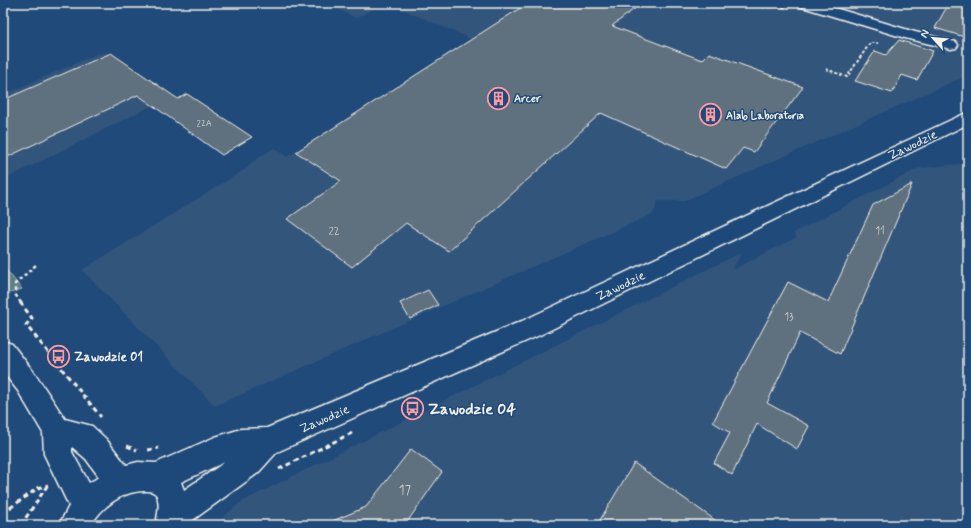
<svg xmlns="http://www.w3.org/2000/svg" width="971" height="528" viewBox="0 0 971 528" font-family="Mynerve,sans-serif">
	<rect width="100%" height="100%" fill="#1f4a7a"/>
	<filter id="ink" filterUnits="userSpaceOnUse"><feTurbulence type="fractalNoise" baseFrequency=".025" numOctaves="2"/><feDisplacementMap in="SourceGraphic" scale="8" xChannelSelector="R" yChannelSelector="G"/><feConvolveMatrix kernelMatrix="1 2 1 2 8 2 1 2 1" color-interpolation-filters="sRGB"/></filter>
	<g filter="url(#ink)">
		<path fill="#32557b" d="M325 3H385L356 18Z
			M387 3H968V75L684 201H658L653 214 215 406 82 270 247 168 252 162 274 148 287 157 471 39Z
			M111 53 173 95 3 180V95L96 54Z
			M968 163V525H214L241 502 742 252 732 270 797 237 793 233 919 168Z"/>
		<path fill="#5d7e82" stroke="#a8b8b5" d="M3 266 22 289 7 294 3 289Z"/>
		<path fill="#5e6f7e" stroke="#f4f1e8" d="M528 3H642L612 26 702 60 709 53 803 87 754 152 743 148 726 169 601 113 449 251 406 223 352 267 287 219 341 181 296 152Z
			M949 3H968V38L935 28Z
			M899 40 933 51 917 80 902 75 892 93 855 81 875 51 886 55Z
			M111 53 178 99 187 94 252 137 222 155 138 95 3 159V100Z
			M912 184 840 354 800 333 767 403 809 426 797 449 757 424 732 475 714 463 730 433 713 422 788 282 828 302 873 205Z
			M428 290 438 305 410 319 400 303Z
			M411 449 442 472 405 525H323L366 507Z
			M634 463 722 525H597Z"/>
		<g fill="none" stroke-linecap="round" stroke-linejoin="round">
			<defs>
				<path id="minor" d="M797 3H818L915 32 956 42 958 45 956 48 951 49 905 38 799 6Z
					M968 112V124L540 335 277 452 258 473 186 525H156C157 517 160 507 158 500 158 494 153 491 147 491 124 490 103 505 91 525H59L69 506 44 454 43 433 18 391 3 372V341L12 344 36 375 65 419 92 426 106 439 126 465 138 462 156 463 215 437 241 429 267 428 522 321ZM72 447 86 459 99 477 89 483 72 452ZM225 462 184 490 181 482Z"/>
			</defs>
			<use href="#minor" stroke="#f4f1e8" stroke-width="3"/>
			<path stroke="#f4f1e8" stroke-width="2" stroke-dasharray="3 2" stroke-linecap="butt" d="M748 3 763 7H787
				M826 69 847 77 870 43H878"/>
			<path stroke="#f4f1e8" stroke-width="2.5" stroke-dasharray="3.5 3" stroke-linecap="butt" d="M21 303 15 294V284L37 264"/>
			<path stroke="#f4f1e8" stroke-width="3" stroke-dasharray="5 3.5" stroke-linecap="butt" d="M20 302 32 318 26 325 101 417
				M127 446 137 450
				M148 450 159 448
				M279 469 352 433
				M3 513 38 488 48 485
				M21 525 47 486"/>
			<use href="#minor" fill="#1f4a7a" fill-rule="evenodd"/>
		</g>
	</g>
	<defs>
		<symbol id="building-ring" viewBox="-11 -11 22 22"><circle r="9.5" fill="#1f4a7a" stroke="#ff9aa2" stroke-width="1.5"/><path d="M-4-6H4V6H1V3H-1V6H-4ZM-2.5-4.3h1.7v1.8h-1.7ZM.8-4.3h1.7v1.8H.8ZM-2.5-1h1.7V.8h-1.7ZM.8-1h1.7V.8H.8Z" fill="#ff9aa2"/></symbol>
		<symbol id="bus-ring" viewBox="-11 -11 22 22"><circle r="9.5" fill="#1f4a7a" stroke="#ff9aa2" stroke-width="1.5"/><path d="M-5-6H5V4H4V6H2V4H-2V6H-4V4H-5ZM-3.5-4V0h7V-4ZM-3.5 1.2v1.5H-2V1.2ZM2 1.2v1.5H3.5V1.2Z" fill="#ff9aa2"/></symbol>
	</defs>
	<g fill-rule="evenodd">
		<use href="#building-ring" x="486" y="86" width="25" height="25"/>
		<use href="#building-ring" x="698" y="102" width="25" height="25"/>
		<use href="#bus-ring" x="46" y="344" width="25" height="25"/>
		<use href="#bus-ring" x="400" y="396" width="25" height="25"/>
	</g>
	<g text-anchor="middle" stroke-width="3" stroke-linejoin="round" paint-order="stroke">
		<g font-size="9" fill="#ced0ce">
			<text x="204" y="126">22A</text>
		</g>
		<g font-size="11" font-weight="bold" fill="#f4f1e8" stroke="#1f4a7a" text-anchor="start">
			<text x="514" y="102">Arcer</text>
			<text x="726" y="119">Alab Laboratoria</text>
		</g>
		<g font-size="11" fill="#ced0ce">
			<text x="880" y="234">11</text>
			<text x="334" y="235">22</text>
			<text x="789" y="320">13</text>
		</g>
		<g font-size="13" fill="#f4f1e8" stroke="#1f4a7a">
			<text transform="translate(912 144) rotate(-26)" y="5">Zawodzie</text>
			<text transform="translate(620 285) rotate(-26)" y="5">Zawodzie</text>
			<text transform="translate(324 418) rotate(-24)" y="5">Zawodzie</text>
		</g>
		<g font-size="13" font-weight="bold" fill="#f4f1e8" stroke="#1f4a7a" text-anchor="start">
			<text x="74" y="361">Zawodzie 01</text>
		</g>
		<g font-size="13" fill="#ced0ce">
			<text x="405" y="494">17</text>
		</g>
		<g font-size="16" font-weight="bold" fill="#f4f1e8" stroke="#1f4a7a" text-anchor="start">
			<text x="428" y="414">Zawodzie 04</text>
		</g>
	</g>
	<rect width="971" height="528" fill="none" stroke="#1f4a7a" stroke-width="16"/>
	<rect x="8" y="8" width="955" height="512" fill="none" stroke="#f4f1e8" stroke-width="1.5" filter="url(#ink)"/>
	<g transform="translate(933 38) rotate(297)" stroke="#1f4a7a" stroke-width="3" paint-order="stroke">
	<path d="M0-3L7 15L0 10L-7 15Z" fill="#f4f1e8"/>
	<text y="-6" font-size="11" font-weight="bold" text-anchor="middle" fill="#f4f1e8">N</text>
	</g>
</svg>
